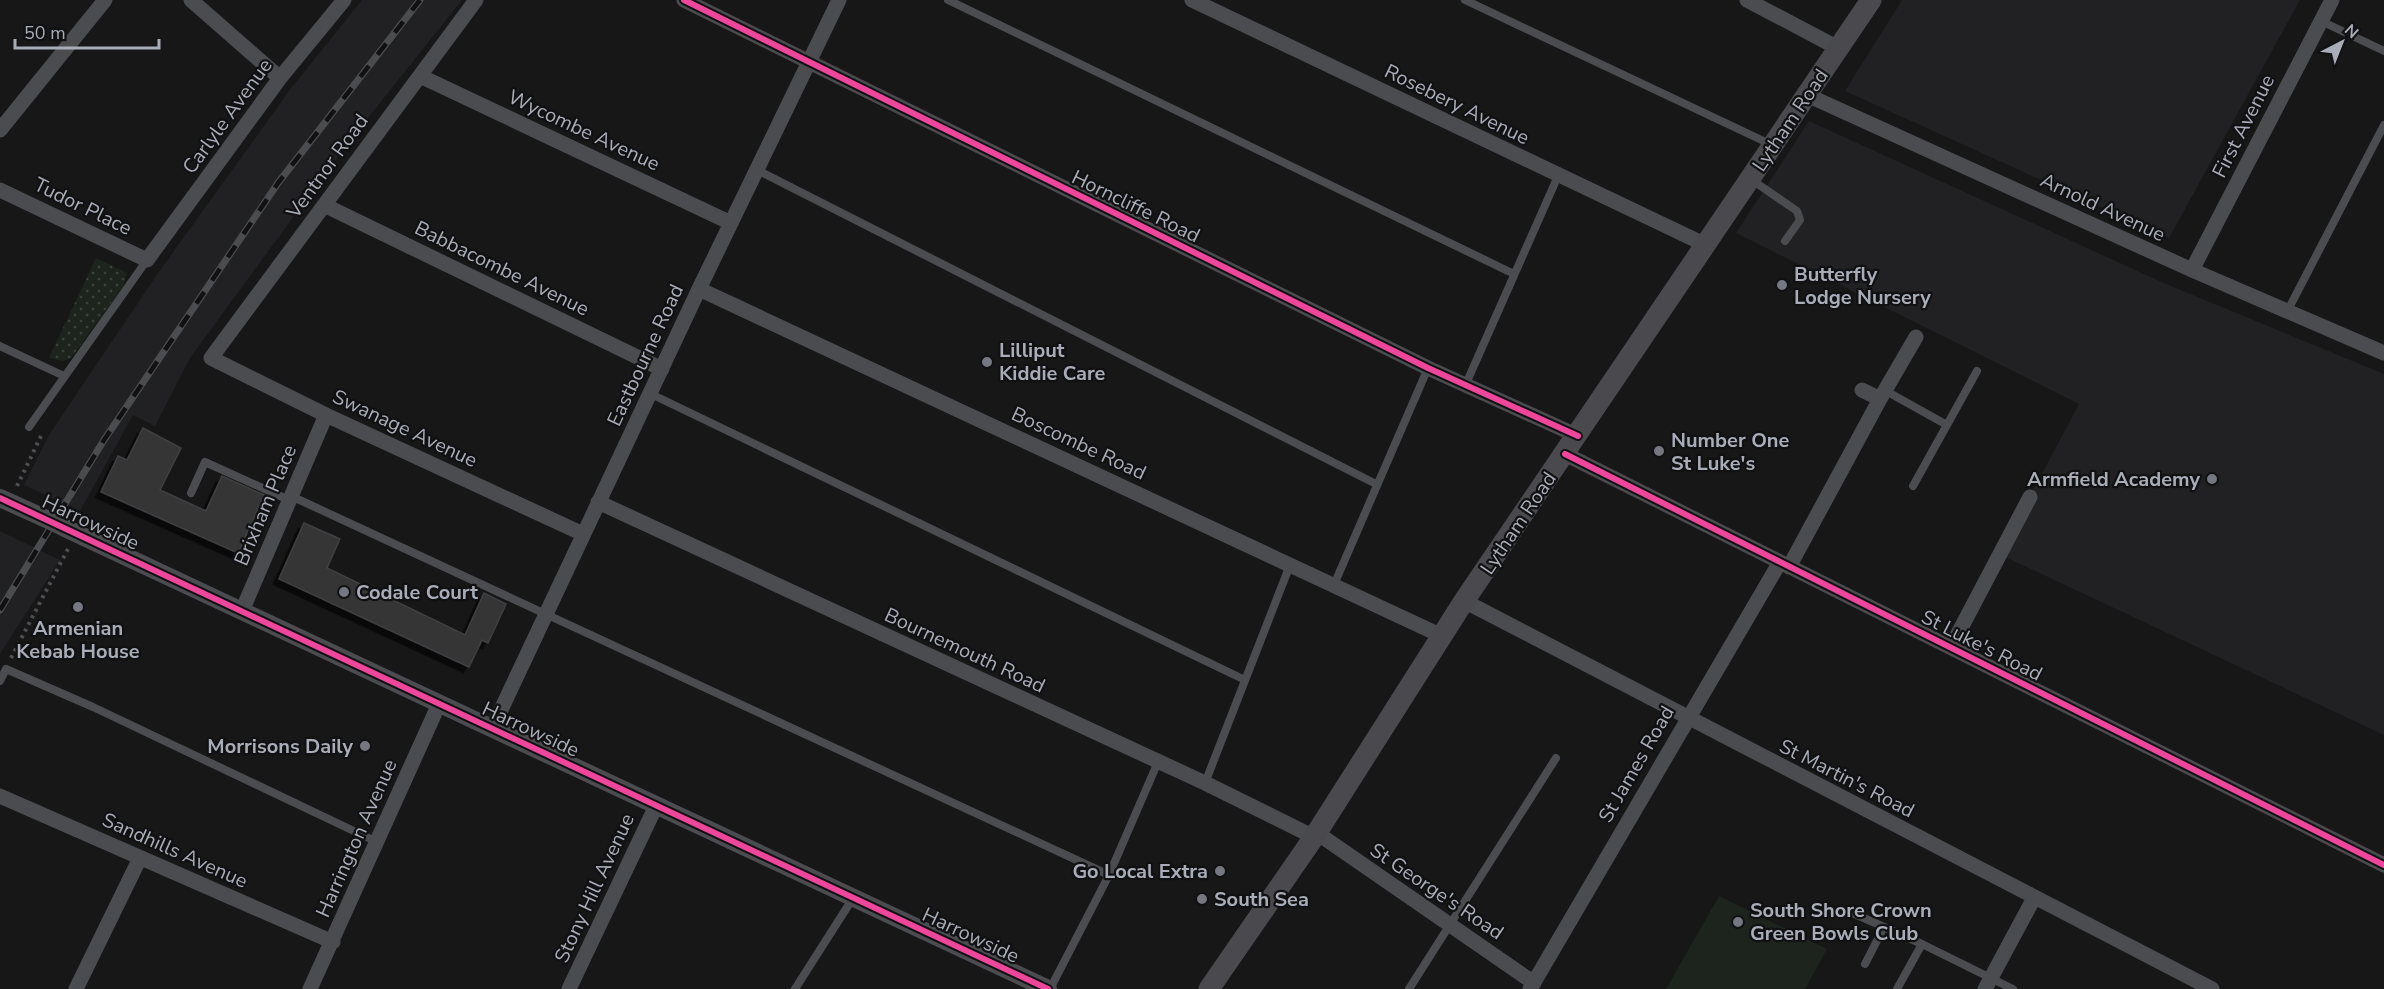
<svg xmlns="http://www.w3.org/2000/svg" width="2384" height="989" viewBox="0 0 2384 989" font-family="'Nunito Sans',sans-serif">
	<defs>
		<pattern id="grass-dots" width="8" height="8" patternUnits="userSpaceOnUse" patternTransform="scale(1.5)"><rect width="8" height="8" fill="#1d241e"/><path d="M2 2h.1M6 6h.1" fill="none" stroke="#3b413d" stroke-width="1.8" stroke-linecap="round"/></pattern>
		<filter id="shadow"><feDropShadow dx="-5.5" dy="5.5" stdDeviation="0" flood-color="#0009"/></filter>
	</defs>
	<rect width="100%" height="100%" fill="#171717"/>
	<path fill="#212123" d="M362 0H462L344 148 190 358 155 426 133 415 80 511 24 485 49 435 158 273 292 87Z
		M1902 0H2300L2169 238 1845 91Z
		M1809 121 2166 284 2384 374V735L1999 554 2079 404 1736 233Z
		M0 531 60 560 0 654Z"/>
	<path fill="url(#grass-dots)" d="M96 258 127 273 123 286 71 358 63 361 49 358Z"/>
	<path fill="#1d241e" d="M1719 896 1827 949 1805 989H1666Z"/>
	<path fill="#353536" stroke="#3f4043" stroke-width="1.5" filter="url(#shadow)" d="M143 428 181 448 160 490 206 511 222 476 264 495 238 553 101 492 118 456 127 460Z
		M304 523 340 539 327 568 465 635 484 593 506 604 488 643 482 640 469 667 279 579Z"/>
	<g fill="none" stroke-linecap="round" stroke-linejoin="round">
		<path stroke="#4d4e52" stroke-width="4" stroke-dasharray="3 4.5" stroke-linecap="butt" d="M17 486 42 434
			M11 658 69 547"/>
		<path stroke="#4b4c50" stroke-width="8" d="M948 0 1514 274
			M1465 0 1770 144
			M2321 21 2384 51
			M757 170 1376 484
			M1752 180 1797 211 1800 220 1785 241
			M2287 312 2384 125
			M0 346 64 376
			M1465 386 1558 176
			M1886 391 1947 425
			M651 394 1245 680
			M29 427 147 260
			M1913 486 1977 371
			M191 493 205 462 289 500
			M291 496 1109 875
			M1333 587 1428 368
			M0 681 6 669 93 707 377 842
			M1205 783 1290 565
			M1848 911 1884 927
			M1865 964 1884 927 1922 944
			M795 989 853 898
			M1050 989 1109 875 1158 762
			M1409 989 1556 758
			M1897 989 1922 944 2013 989"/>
		<path stroke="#4b4c50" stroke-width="15" d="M191 0 280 78
			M476 0 211 358 326 415 583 534
			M684 0 1428 368 1578 436
			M1192 0 1706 245
			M1747 0 1838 48
			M420 76 731 223
			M1807 95 2192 270 2384 353
			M0 130 105 0
			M0 190 147 260 280 78 344 0
			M324 205 662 369
			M2192 270 2332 0
			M699 289 1442 636
			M1880 399 1916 337
			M1565 454 2384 865
			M598 502 1205 783 1314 837
			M1789 567 1880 399 1862 390
			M1464 601 2212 989
			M242 611 326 415
			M1951 647 2030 497
			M492 729 699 289 839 0
			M0 796 333 942
			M1317 833 1534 983
			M76 989 140 858
			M310 989 439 704
			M569 989 656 806
			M1530 989 1780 562
			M1985 989 2034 898"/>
		<path stroke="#4b4c50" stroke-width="18" d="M0 498 42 517
			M65 528 1048 989"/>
		<path stroke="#4a4a4e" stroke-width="21" d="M1209 989 1314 837 1464 601 1871 0"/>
		<defs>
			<path id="rail" d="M0 610 104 440 278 183 420 0"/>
		</defs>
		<use href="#rail" stroke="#4b4c4f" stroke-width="7"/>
		<use href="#rail" stroke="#111113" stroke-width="4.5" stroke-dasharray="14" stroke-linecap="butt"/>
		<path stroke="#4b4c50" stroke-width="18" d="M42 517 65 528"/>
		<defs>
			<path id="cycleway" d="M684 0 1428 368 1578 436
				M1565 454 2384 865
				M0 498 1048 989"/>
		</defs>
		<use href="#cycleway" stroke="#111113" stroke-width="10"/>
		<use href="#cycleway" stroke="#ed469a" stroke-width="6"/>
	</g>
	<g fill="#757880" stroke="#111113" stroke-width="2">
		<circle cx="1782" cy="285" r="6"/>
		<circle cx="987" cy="362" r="6"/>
		<circle cx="1659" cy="451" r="6"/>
		<circle cx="2212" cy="479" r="6"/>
		<circle cx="344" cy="592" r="6"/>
		<circle cx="78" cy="607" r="6"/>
		<circle cx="365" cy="746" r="6"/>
		<circle cx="1220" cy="871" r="6"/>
		<circle cx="1202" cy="899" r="6"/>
		<circle cx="1738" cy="922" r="6"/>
	</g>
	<g text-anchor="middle" stroke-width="4.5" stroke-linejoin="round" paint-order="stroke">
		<g font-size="20" fill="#a8adb8" stroke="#111113">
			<text transform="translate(1457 104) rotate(26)" y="7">Rosebery Avenue</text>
			<text transform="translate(227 116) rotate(-54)" y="7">Carlyle Avenue</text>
			<text transform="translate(1790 120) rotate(-56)" y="7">Lytham Road</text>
			<text transform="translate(2243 126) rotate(-63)" y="7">First Avenue</text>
			<text transform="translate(584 130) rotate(25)" y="7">Wycombe Avenue</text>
			<text transform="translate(327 166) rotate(-54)" y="7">Ventnor Road</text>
			<text transform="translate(83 206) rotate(26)" y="7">Tudor Place</text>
			<text transform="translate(1136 206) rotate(26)" y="7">Horncliffe Road</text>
			<text transform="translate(2103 207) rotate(25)" y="7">Arnold Avenue</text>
			<text transform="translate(502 268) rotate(26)" y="7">Babbacombe Avenue</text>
			<text transform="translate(645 355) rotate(-65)" y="7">Eastbourne Road</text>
			<text transform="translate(405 428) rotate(25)" y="7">Swanage Avenue</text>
			<text transform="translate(1079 443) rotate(25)" y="7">Boscombe Road</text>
			<text transform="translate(265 505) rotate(-67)" y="7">Brixham Place</text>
			<text transform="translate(91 522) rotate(25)" y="7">Harrowside</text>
			<text transform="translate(1518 523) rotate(-56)" y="7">Lytham Road</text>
			<text transform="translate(1982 645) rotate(27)" y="7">St Luke's Road</text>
			<text transform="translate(965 650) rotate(25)" y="7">Bournemouth Road</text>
			<text transform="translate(531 729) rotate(25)" y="7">Harrowside</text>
			<text transform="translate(1636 764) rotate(-60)" y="7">St James Road</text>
			<text transform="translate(1847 778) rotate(27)" y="7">St Martin's Road</text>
			<text transform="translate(356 838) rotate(-66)" y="7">Harrington Avenue</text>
			<text transform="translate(175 850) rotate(24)" y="7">Sandhills Avenue</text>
			<text transform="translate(594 888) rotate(-65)" y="7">Stony Hill Avenue</text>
			<text transform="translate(1437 891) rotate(34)" y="7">St George's Road</text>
			<text transform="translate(971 935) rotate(25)" y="7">Harrowside</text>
		</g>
		<g font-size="20" font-weight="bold" fill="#a8adb8" stroke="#111113" text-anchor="start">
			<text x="1794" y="281">Butterfly<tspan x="1794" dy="23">Lodge Nursery</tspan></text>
			<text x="999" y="357">Lilliput<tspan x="999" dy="23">Kiddie Care</tspan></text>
			<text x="1671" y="447">Number One<tspan x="1671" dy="23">St Luke's</tspan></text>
			<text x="2200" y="486" text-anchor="end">Armfield Academy</text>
			<text x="356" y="599">Codale Court</text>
			<text x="78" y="635" text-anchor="middle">Armenian<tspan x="78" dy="23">Kebab House</tspan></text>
			<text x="353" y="753" text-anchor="end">Morrisons Daily</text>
			<text x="1208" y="878" text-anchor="end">Go Local Extra</text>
			<text x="1214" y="906">South Sea</text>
			<text x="1750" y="917">South Shore Crown<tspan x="1750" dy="23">Green Bowls Club</tspan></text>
		</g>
	</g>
	<g transform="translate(2342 42) rotate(42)" stroke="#111113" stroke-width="4.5" paint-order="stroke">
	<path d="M0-4.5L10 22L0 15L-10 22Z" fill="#a8adb8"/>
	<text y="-9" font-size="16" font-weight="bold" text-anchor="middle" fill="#a8adb8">N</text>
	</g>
	<path d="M15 39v9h144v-9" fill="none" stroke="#a8adb8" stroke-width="3"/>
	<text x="24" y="39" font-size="18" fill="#a8adb8" stroke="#111113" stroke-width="4.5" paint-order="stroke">50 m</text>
</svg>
